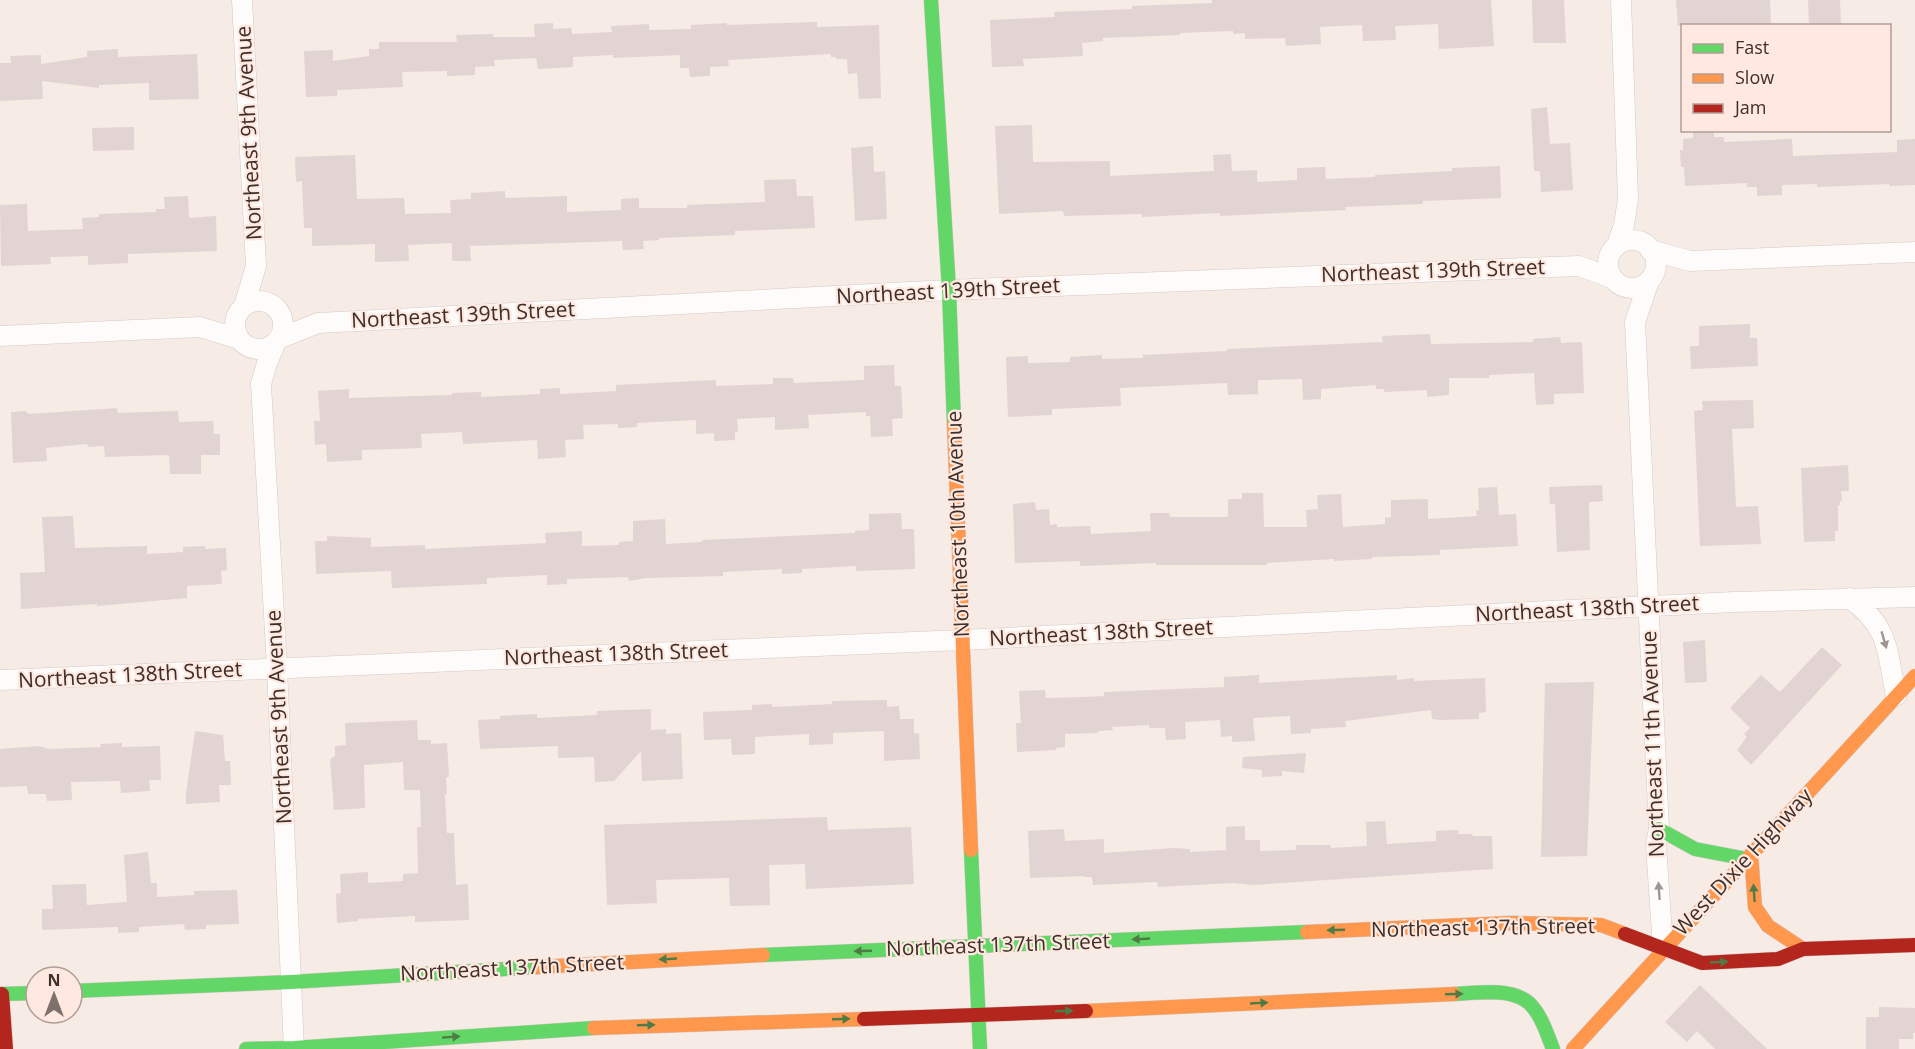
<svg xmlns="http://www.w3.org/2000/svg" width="1915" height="1049" viewBox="0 0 1915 1049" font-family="'Open Sans',sans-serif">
	<rect width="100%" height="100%" fill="#f7ebe6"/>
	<path fill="#e1d4d2" d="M1212 0H1491L1494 46 1439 49 1438 24 1395 26 1396 40 1363 41 1362 25 1320 27 1321 44 1286 46 1285 38 1245 39V33L1233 34V31L1180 33V35L1103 38V41L1082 43 1083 56 1023 59 1024 66 992 67 990 20 1055 17 1054 12 1132 9V6L1212 3Z
		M1532 0H1564L1566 43H1533Z
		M1676 0H1770L1771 26H1678Z
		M1808 0H1840L1841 26H1809Z
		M817 22V27L879 25 881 98 859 99 857 73 848 74 847 59H836V57H831V54L728 60 729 66 710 67V76L690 77 689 68H680V55L613 58V55L573 57V67L538 69 536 58 494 60 495 66 475 67V75L447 76V71L402 72 403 87 337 90V96L306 97 304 51 333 50V61L369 56V49H379V42H457L456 35 493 34V37H535L534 24 553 23V29L571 28 572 34 612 32 611 26 649 24V30L691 29V25L727 23V25Z
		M118 49V57L197 54 199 99 149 100V83L99 85V88L42 81 43 99 0 101V63H11L10 56 41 55V64L87 57V51Z
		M1547 107 1550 144 1570 143 1573 190 1541 192 1540 171H1534L1531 109Z
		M1032 125 1033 162 1110 161V176L1214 171 1213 155 1231 154 1232 171 1257 170V182L1297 180V168L1325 167 1326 179 1375 177V175L1452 171V168L1500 166 1501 198 1423 201V204L1345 207 1346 210 1220 216V213L1142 217V214L1064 216 1063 211 999 214 995 126Z
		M134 127V150L93 151 92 128Z
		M1714 131V137H1724V142L1792 139 1793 156 1897 152V140L1915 139V185L1889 186V184L1817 187V184L1782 185V195L1757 196V187H1747V183L1685 186 1684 167H1681L1680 150H1683V139L1693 138V132Z
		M873 146 874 172 885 171 887 219 855 221 851 148Z
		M355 155 357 199 404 198 405 214 451 213 450 200 471 199V193L505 191V198L567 196V212L621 210V199L639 198V208H687V205L765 202 764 180 796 179 797 196H813L815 228 735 231V235L659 238V240L643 241 644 249 623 250 622 241 470 246 471 261H452V243L408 245 409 261 375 262V244L312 246V228H304L302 181 296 182 295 157Z
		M188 196 189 218 216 216 217 251 128 254V263L88 265V256L50 257 51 264 1 266 0 205 27 204 28 231 83 229 82 218 99 217V214L156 212V209H165L164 197Z
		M1750 324V338H1757L1758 366 1691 369 1690 346H1699V326Z
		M1430 334 1431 344 1533 342V339L1560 337 1561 343 1582 342 1584 393 1554 394V404L1536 405 1534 373 1489 375V378H1449V395L1427 397V390L1384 392V389H1376V385L1321 389V399L1303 400 1302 379 1258 380V394L1228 395 1227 383 1120 388 1121 406 1052 409V415L1008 417 1006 357 1028 356V363L1070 362V357L1102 355V359L1143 358V355L1227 351V349L1383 342 1382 336Z
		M894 365 895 386H901L903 418 892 419 893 436 871 437 870 416H866V412L808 415 809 428 775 430V417L737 419 738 432H735V440L714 441V433L696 434V420L637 423V427L618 428V424L583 425 584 439 565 440 566 457 538 459 537 440 463 444 462 432 421 434 422 448 362 450V460L327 462 326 444 315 445 314 421H320L318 391 349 389V398L452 395V393L481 392V397L540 394V389L560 388V394L616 391V385L716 380V386L773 384V378H793L794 383 864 380V366Z
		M1753 400 1754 428 1732 429 1736 507 1758 506 1761 544 1700 546 1694 411 1703 410 1702 401Z
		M117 408 118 413 178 411 179 422 213 421 214 434H220V455H201V474H170L169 456 165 455 105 457 104 446 88 447 87 444 46 448 47 461 13 463 11 412 25 411 29 414Z
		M1848 465 1849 491H1841L1842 501H1840V505H1838V531H1835V541L1804 542 1801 468Z
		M1602 485 1603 501 1589 502 1590 550 1557 552 1555 504H1550L1549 487Z
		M1497 487 1499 515 1516 514 1518 546 1440 550V555L1372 557V559L1334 561V559L1267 563V565H1156V563L1080 566V561L1015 563 1013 504 1035 502 1036 510 1049 509 1050 525 1057 524V527L1090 526 1091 534 1151 531 1150 513H1169L1170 517H1228V499H1242V493H1263L1264 527H1307L1306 510 1318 509 1317 495 1341 494 1343 527 1385 524V518L1391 517V500L1428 499V519L1477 516 1476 511 1479 510 1478 488Z
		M901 513 902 529H914L915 569 856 571V566L802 569V573L782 574V569L723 572V576L646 578 629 581 628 577 567 579V584L547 585V575L487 578V584L392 588 391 571 316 574 315 541H327V536L371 538V547L425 545V549L546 543 545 533 582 531V546L619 545V542L633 541V521L665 519 666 544 702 542V540L855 533V531L869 530V514Z
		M73 516 75 548 147 546V554L183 552V547L205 546V549L226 548 227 570 221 571 222 584 187 586V598L97 606V604L21 609 20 573 45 572 42 517Z
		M1705 640 1707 682 1685 683 1683 642Z
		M1822 647 1842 665 1751 765 1737 750 1747 737 1744 734 1750 728 1730 708 1761 675 1780 692Z
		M1259 675V683L1397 675V680L1414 678V681L1485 678 1486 712 1479 713V719L1440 720 1432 719 1431 710 1345 721 1346 727 1311 729V733L1291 734 1290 716 1253 718 1255 741 1232 742V736L1221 737 1220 720 1185 722 1186 739 1166 740 1165 728H1149V725L1112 727 1113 730 1098 731V733L1065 734V747L1056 748V750L1017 752 1016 723H1021L1019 691 1045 690 1046 698 1083 697 1104 696V692L1224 687V677Z
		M1594 682 1587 856 1541 857 1545 683Z
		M887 700V707L899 706 900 719H914V734L919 733 920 759 884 761V731L833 733V744L809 745V734L755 737V754L732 755 731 739 704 740 703 712 752 710V705L772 704V707L832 704V701Z
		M651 709V730L666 729V734L681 733 683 779 642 781 641 751 614 781 595 782 594 757 558 758V746L480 749 478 720 500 719V716L537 714V718L597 715V711Z
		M417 720 418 740H431V744L447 743 449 777H446L447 794H445L447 833H454L456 885 468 884 469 920 415 922V916L358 919V921L337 923 336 894 341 893 340 874 368 872V883L403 881V874L418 873 417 827H421L420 790H404L403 762 364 765 365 808 334 810 330 759 335 756V746L346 745 345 723Z
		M195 731 223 735 225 761H230L231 785H219L220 802 186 804V793Z
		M122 743V747L160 746 161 780H149L150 791 121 793 120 781 71 782 72 800 47 801 46 794H28L27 786 0 787V749L39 746 49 749 101 747 100 744Z
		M1306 753 1304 773 1282 771V776L1262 777V770L1242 768 1243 757Z
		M827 817 828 830 911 827 914 884 806 889 805 864 769 865 770 905 730 906 729 878 656 880 657 903 607 905 604 825Z
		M1385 821 1387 844 1436 841V831L1458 830V834H1472L1473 836H1492L1493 869 1253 885 1233 883 1158 887 1157 882 1093 885 1092 877H1084V876L1030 878 1028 831 1064 829 1065 841 1104 839V853L1174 848 1190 849V852L1226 850V827L1245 826V840H1260V851L1296 850V845H1330L1331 848 1367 846 1366 822Z
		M148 852 151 883H157V897L194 895V891L237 890 239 924 206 925V929L185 930 184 924 139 927V932L118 933V927L42 930V909H53L52 885 86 884 87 905 127 902 124 855Z
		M1700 985 1767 1049H1715L1697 1031 1687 1042 1665 1022Z
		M1879 1007 1915 1008V1033H1913V1039H1899V1049H1866V1017H1879Z"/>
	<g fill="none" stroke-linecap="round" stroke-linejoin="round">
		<defs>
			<path id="street" d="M242 0 256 266 244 306
				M1608 264a24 24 0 1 1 48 0a24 24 0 1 1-48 0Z
				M1617 245 1624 225 1628 199 1621 0
				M1650 250 1690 261 1915 252
				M1649 281 1635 322 1659 829 1656 845 1663 949
				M235 325a24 24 0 1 1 48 0a24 24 0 1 1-48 0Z
				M0 336 200 327 239 339
				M278 339 318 323 949 290 1579 266 1612 278
				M276 342 267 363 261 384 277 668 294 1049
				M1849 598C1890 626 1887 652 1896 696
				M0 680 962 640 1734 602 1915 597"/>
			<path id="fast" d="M931 0 949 290 954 424
				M1659 829 1695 849 1747 859
				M971 850 980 1049
				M763 955 1307 932
				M72 991 291 982 538 967
				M0 994 36 993
				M1454 994C1476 993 1511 987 1529 1003 1541 1014 1547 1034 1553 1049
				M246 1049 294 1048 594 1028"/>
			<path id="slow" d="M954 424 971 850
				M1751 854 1755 907 1768 926 1803 949
				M1307 932 1510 923 1601 925 1625 934
				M538 967 763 955
				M1086 1011 1454 994
				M594 1028 864 1019
				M1573 1049 1915 676"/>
			<path id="jam" d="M1625 934 1702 963 1778 959 1803 949 1915 945
				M2 994 6 1049
				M864 1019 1086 1011"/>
		</defs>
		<use href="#street" stroke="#d4c8c4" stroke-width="21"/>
		<use href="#fast" stroke="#d4c8c4" stroke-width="15"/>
		<use href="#slow" stroke="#d4c8c4" stroke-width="15"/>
		<use href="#jam" stroke="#d4c8c4" stroke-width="15"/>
		<use href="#street" stroke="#fefcfb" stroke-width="20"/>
		<use href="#fast" stroke="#63d668" stroke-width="14"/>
		<use href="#slow" stroke="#ff974d" stroke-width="14"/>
		<use href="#jam" stroke="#b3261e" stroke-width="14"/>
	</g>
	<defs><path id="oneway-solid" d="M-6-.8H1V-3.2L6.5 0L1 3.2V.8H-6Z" transform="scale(1.5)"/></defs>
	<g fill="#9e9692">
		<use href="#oneway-solid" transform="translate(1884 640) rotate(74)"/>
		<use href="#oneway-solid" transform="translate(1659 891) rotate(-94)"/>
	</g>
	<g fill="#4e7b46">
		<use href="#oneway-solid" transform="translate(1754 893) rotate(-94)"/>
		<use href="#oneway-solid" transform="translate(1336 930) rotate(178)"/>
		<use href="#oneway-solid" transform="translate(1141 939) rotate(177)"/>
		<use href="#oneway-solid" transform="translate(863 951) rotate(178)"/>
		<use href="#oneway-solid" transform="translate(668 959) rotate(177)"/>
		<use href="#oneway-solid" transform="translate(1719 962) rotate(-3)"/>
		<use href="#oneway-solid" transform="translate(1454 994) rotate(-2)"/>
		<use href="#oneway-solid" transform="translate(1259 1003) rotate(-3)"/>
		<use href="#oneway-solid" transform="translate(1064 1011) rotate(-2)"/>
		<use href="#oneway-solid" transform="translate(841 1019) rotate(-2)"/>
		<use href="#oneway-solid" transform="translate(646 1025) rotate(-2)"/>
		<use href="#oneway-solid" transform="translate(451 1037) rotate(-4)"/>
	</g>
	<g text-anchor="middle" stroke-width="4.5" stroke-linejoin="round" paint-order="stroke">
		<g font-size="21" fill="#3d302a" stroke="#fee8df">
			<text transform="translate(249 133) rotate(-93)" y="7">Northeast 9th Avenue</text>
			<text transform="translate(1433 271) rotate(-2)" y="7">Northeast 139th Street</text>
			<text transform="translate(948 291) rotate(-3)" y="7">Northeast 139th Street</text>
			<text transform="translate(463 315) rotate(-3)" y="7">Northeast 139th Street</text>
			<text transform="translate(958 524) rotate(-92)" y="7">Northeast 10th Avenue</text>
			<text transform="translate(1587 609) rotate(-3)" y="7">Northeast 138th Street</text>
			<text transform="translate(1101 633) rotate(-3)" y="7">Northeast 138th Street</text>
			<text transform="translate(616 654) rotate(-2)" y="7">Northeast 138th Street</text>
			<text transform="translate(130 675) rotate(-3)" y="7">Northeast 138th Street</text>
			<text transform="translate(279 717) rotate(-93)" y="7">Northeast 9th Avenue</text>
			<text transform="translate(1653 744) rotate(-92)" y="7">Northeast 11th Avenue</text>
			<text transform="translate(1743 862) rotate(-47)" y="7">West Dixie Highway</text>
			<text transform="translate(1483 928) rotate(-1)" y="7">Northeast 137th Street</text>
			<text transform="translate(998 945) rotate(-2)" y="7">Northeast 137th Street</text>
			<text transform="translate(512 968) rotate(-3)" y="7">Northeast 137th Street</text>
		</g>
	</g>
	<rect x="1681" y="24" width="210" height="108" fill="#fee8df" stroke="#b19e97" stroke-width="1.5"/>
	<rect x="1693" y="44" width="30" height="9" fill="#63d668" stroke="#b19e97" stroke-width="1.5"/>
	<text x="1735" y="54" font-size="18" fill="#3d302a">Fast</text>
	<rect x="1693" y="74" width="30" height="9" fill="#ff974d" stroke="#b19e97" stroke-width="1.5"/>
	<text x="1735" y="84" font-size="18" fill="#3d302a">Slow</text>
	<rect x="1693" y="104" width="30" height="9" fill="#b3261e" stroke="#b19e97" stroke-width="1.5"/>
	<text x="1735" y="114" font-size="18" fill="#3d302a">Jam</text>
	<g transform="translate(54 995)"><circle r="28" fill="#fee8df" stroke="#b19e97" stroke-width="1.5"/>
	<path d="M0-4.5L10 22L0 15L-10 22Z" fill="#7e716c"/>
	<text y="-9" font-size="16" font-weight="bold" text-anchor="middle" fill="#3d302a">N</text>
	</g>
</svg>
